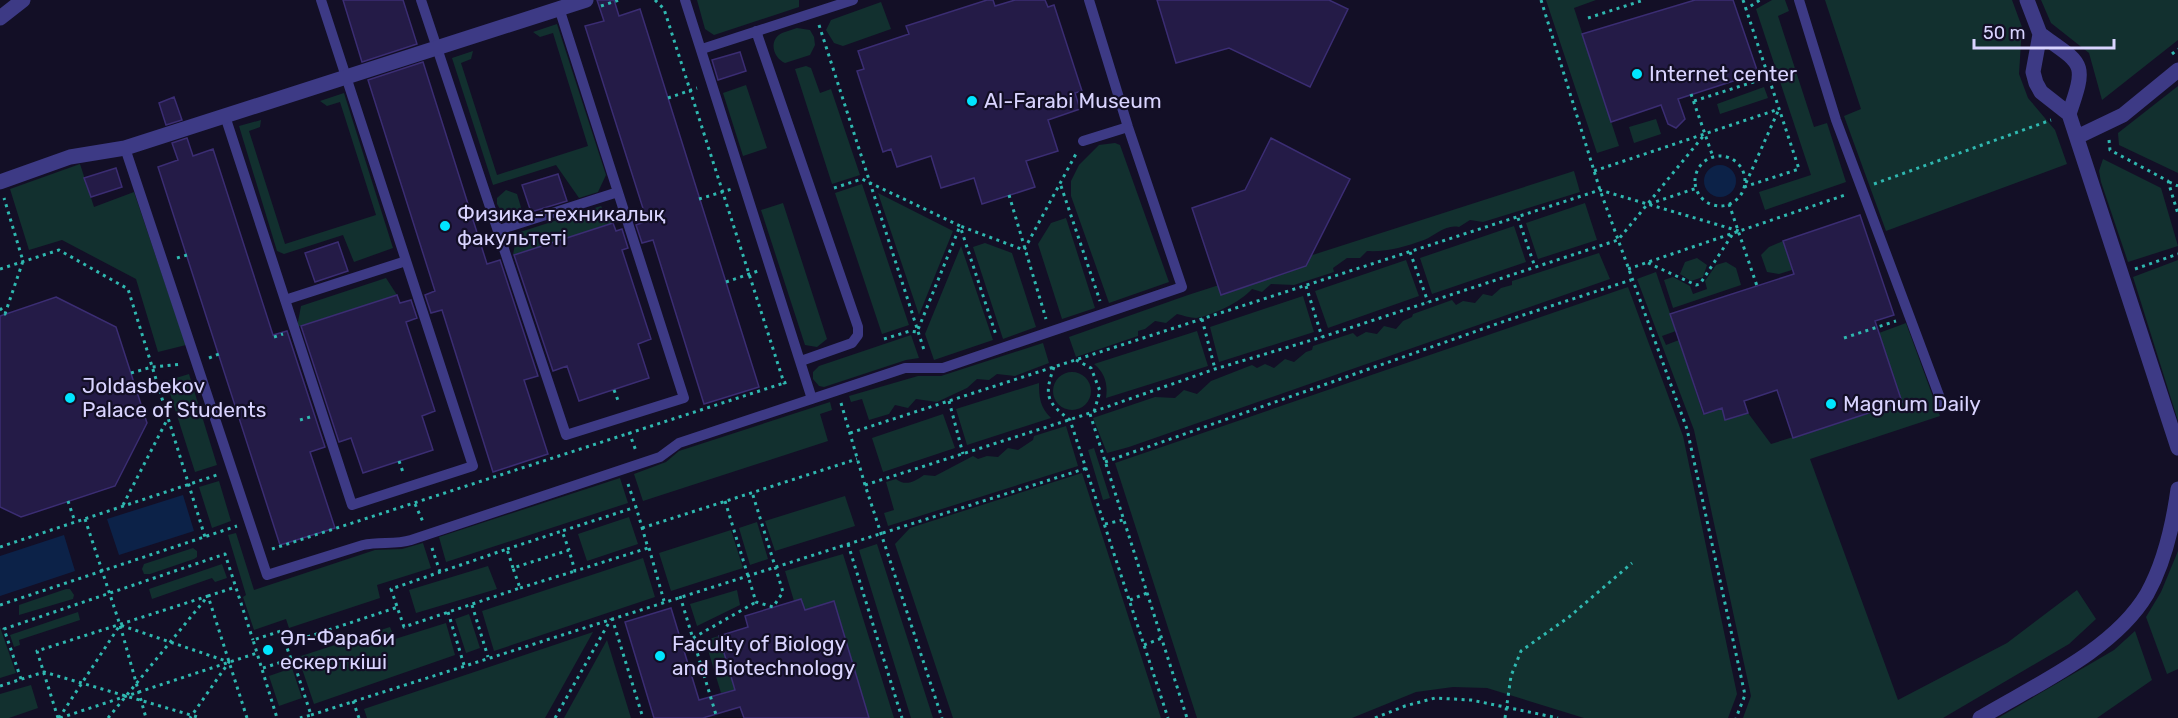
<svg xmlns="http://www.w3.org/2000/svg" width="2178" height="718" viewBox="0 0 2178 718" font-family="Rubik,sans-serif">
	<rect width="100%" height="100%" fill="#130f26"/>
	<path fill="#12302f" d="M697 0H799V7L714 35 705 29Z
		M1546 0H1596L1574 8 1619 146 1597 153Z
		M1772 0H1785L1789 11 1778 16 1814 127 1827 123 1846 182 1765 210 1759 192 1811 175 1756 9Z
		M1825 0H2012L2022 27 2019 74 2028 98 2055 130 2067 164 1886 231 1844 116 1861 109Z
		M2041 0H2178V40L2102 100 2089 53 2051 23Z
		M881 2 891 29 843 46 834 43 826 30 831 20Z
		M557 24 606 175 598 192 579 198 556 165 493 185 452 58 473 51 471 59 461 63 497 175 588 146 553 33 540 37 533 32Z
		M797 28 810 30 814 37 815 45 810 55 785 63C773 58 768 40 782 33 787 31 792 30 797 28Z
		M806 66 811 68 820 93 831 89 860 175 832 184 795 69Z
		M746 85 767 148 743 156 723 93Z
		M2178 86V173L2119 145 2118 133Z
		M1764 87 1768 98 1720 114 1717 104Z
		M344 93 393 248 354 262 343 235 284 254 277 251 239 126 261 120 260 127 249 131 285 244 376 215 340 102 327 106 320 101Z
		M1656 119 1661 134 1634 143 1629 127Z
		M1115 143 1120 145 1169 282 1109 303 1071 196V181L1079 165 1099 145Z
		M2103 159 2161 188 2178 246 2128 262 2101 182 2099 171Z
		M80 164 94 207 134 192 186 345 158 352 136 279 62 240 29 250 10 189Z
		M1574 171 1580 192 1483 222 1470 220 1459 227C1446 224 1436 235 1424 240 1404 247 1388 252 1367 251L1360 258H1347L1333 268 1334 272 1294 285 1271 284 1262 292 1252 289C1242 301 1212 316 1196 318 1190 318 1182 315 1177 314L1166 323 1155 321 1145 329 1138 331V336L1076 357 1069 337 1188 295Z
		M862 184 909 325 882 334 835 193Z
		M506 190 517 194 523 214 506 219 497 204V198Z
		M878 193 953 231 919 315Z
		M783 203 827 339 817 347 805 345 761 210Z
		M1585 203 1597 240 1538 259 1526 223Z
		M601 206 613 223 513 255 517 233Z
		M1066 218 1095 308 1062 319 1038 244 1051 223Z
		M1514 226 1526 262 1432 294 1420 258Z
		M1783 241 1792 270 1779 274 1767 272 1761 255 1769 247Z
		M985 243 1012 253 1036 327 1003 339 973 247Z
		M961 246 993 340 934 360 925 334Z
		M1599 253 1610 279 1129 447 1107 453 1093 418 1155 397 1175 398 1184 390 1197 394 1211 381 1252 365 1257 368 1265 364 1274 368 1285 359 1294 362 1306 352 1312 350 1313 346 1353 333 1357 337 1366 332 1377 334 1384 326 1396 329 1403 321 1412 317 1413 314 1452 300 1456 305 1463 301 1475 303 1483 294 1492 296 1501 288 1512 285V281Z
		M1697 258 1707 265 1703 277 1691 281 1680 274 1685 262Z
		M1406 260 1419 296 1328 328 1315 291Z
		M2178 260V421L2133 277Z
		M1726 262 1736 268 1741 285 1673 308 1664 280 1673 277 1690 286 1693 294 1707 289 1705 281 1716 265Z
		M1656 272 1676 331 1662 336 1666 345 1679 340 1703 414 1722 408 1725 419 1748 413 1771 444 1901 403 1879 333 1906 323 1940 416 1810 459 1898 700 2007 643 2077 590 2096 619 2069 644 1943 718H1743L1751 696 1694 430 1637 279Z
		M386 278 397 295 297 327 301 306Z
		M1628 287 1683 436 1737 694 1728 718H1584L1487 688 1453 687 1416 692 1352 718H1197L1115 463Z
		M1303 296 1314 332 1219 362 1210 327Z
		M1197 331 1208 366 1106 398C1108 384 1105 373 1094 364Z
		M911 335 919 358 906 360 824 387 819 386 813 379V372L819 366Z
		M1043 343 1049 363 1015 376 997 374 989 380 977 379 967 388 937 402 916 399 908 408 895 405 889 414 869 420 862 399 851 402 849 396 918 376H941Z
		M1053 391a19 19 0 1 1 38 0a19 19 0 1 1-38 0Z
		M189 374 217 465 195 472 166 381Z
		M1039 383C1039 398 1040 407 1051 418L967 445 956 409Z
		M830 402 832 410 820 414 828 441 643 501 634 474 666 462 679 451Z
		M943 414 955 448 883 472 872 438Z
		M1066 426 1078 466 888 526 884 513 894 510 886 482 896 479C906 487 915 481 924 475L935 476 973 456 978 459 987 456 998 457 1008 448 1018 450 1033 440 1034 436Z
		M1094 448 1110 498 1103 500 1088 450Z
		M1082 473 1161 718H953L895 544 910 528Z
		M620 478 628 503 446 562 439 537Z
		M219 481 231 521 212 528 199 487Z
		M845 496 855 526 775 551 765 521Z
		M629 517 638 544 587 561 578 534Z
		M757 522 768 559 750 565 739 528Z
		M731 530 743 568 671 591 659 553Z
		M236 533 254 590 375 550 402 549 423 543 431 568 377 585 380 598 289 628 286 619 254 630 243 597 246 595 228 535Z
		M877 544 933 718H911L859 550Z
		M193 548 197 551V557L194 559 150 574H144L142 569 144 564Z
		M2178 551V669L2167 674 2146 617 2161 592Z
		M843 554 894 718H869L834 602 805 610 801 599 794 601 785 571Z
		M643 558 655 597 494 651 482 611Z
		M222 564 227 578 215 582 212 578 152 599 149 589Z
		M488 566 497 589 416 613 409 590Z
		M66 589H70L74 595 73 599 19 615V605Z
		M737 590 740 605 697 626 690 604Z
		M78 612 80 620 19 640 20 645 14 647 10 635Z
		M469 614 480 648 466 653 455 619Z
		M446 623 455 655 314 704 298 657 390 627 395 639Z
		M0 627 16 673 0 678Z
		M2135 631 2152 680 2097 718H1998L2114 650Z
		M593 632 545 718H367L364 709Z
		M719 636 735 690 721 693 705 640Z
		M607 640 631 718H564Z
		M292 668 302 698 279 706 269 676Z
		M31 685 38 708 9 718H0V694Z"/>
	<path fill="#0c2248" d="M1704 181a16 16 0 1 1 32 0a16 16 0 1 1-32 0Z
		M183 495 194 531 119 555 107 519Z
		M64 535 75 571 0 596V556Z"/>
	<path fill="#241b47" stroke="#3b2d73" stroke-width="1.5" d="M343 0H403L417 44 362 62Z
		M597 0H614L619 16 640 9 759 387 704 404 653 240 642 243 636 225 647 221 585 26 604 21Z
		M987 0H993L995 6 1015 0H1045L1048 7 1054 5 1082 91 1075 93 1080 109 1048 120 1058 151 1026 161 1035 187 982 204 974 178 941 188 931 156 897 167 891 149 883 152 857 71 864 69 858 51 909 34 906 26Z
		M1157 0H1329L1348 9 1310 87 1229 48 1176 63Z
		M1695 0H1733L1758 73 1678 99 1685 119 1676 128 1668 124 1661 105 1611 122 1582 34Z
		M740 52 746 71 718 80 712 60Z
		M423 62 487 264 500 260 538 376 524 380 548 454 493 472 442 310 431 313 425 295 435 291 368 80Z
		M174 97 182 120 166 125 159 103Z
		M187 138 193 156 213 149 273 335 287 331 325 447 310 452 335 528 280 545 158 167 178 160 172 143Z
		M1271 138 1350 179 1306 266 1221 295 1192 208 1245 190Z
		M116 168 122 187 91 197 84 178Z
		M558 174 567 201 531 212 522 185Z
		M1860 215 1894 315 1875 321 1902 402 1793 438 1777 390 1744 401 1748 413 1725 420 1722 408 1704 414 1670 314 1794 274 1783 241Z
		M613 223 616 231 622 229 628 248 622 250 651 339 638 344 649 378 579 401 567 366 553 371 514 255Z
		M338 242 348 271 315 282 305 253Z
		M397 295 400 303 411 300 417 318 406 322 435 411 422 416 433 450 363 473 351 438 339 442 301 326Z
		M56 297 116 327 147 423 115 486 21 517 0 507V316Z
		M801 599 805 610 834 601 869 718H744L740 707 703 718H654L625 622 671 608 699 700 735 690 719 636 748 627 745 616Z"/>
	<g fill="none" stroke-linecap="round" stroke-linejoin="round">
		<path stroke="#2fb8b0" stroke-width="3" stroke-dasharray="3 4.5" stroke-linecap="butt" d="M655 0 664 9 784 383 790 381
			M1541 0 1600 190 1687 429 1745 695 1736 718
			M1743 0 1746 9 1760 0
			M601 6 619 0
			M1588 18 1644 0
			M819 25 925 353
			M2172 54 2178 49
			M1691 94 1713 157
			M668 98 697 88
			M1694 101 1769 77
			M2109 140 2110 150 2168 181 2178 214
			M1695 181a25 25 0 1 1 50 0a25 25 0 1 1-50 0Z
			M1594 171 1779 109
			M2169 182 2178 186
			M1746 183 1779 109
			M1874 184 2051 120
			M1061 186 1100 301
			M1744 187 1799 169 1746 9
			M834 188 862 179 960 226 996 335
			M1009 195 1046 319
			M699 199 732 189
			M1649 204 1697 188
			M1729 204 1757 286
			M1518 218 1535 267
			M1410 252 1428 302
			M177 258 187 255
			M1648 263 1696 285 1700 284 1732 235
			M0 269 59 250 128 289 205 537
			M1628 269 1848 194
			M2135 269 2178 254
			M726 282 758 271
			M1306 286 1322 337
			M0 308 5 314 23 261 4 198
			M1202 319 1215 369
			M274 337 283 334
			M1844 338 1896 321
			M884 339 910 331 917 332 960 226 1024 250 1077 152
			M209 358 219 354
			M1076 360 1091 368 1100 391 1094 412
			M1054 367C1044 395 1046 402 1070 420L1168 718
			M131 373 152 367 182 364
			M614 390 619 403
			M949 401 963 454
			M841 403 865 485 942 718
			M1090 414 1187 718
			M300 420 310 417
			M629 432 636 451
			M850 433 1600 190 1739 231
			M399 461 404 475
			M1105 462 1508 320 1631 280
			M628 484 636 507
			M865 485 1078 417 1215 369 1322 337 1618 240 1705 134
			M68 501 75 522
			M725 501 756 602 773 607 783 592 752 492
			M415 504 423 522
			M123 505 168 418
			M85 519 120 625 146 718
			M1105 524 1123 520
			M642 528 857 459
			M848 544 902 718
			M0 547 220 474
			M432 548 440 572
			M649 548 664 601
			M272 549 784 383
			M507 549 562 531
			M513 568 507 549 391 589 404 627 520 588 513 568 569 550 575 571 648 548 636 507 562 531 569 550
			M520 588 575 571
			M680 596 717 718
			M1130 600 1147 593
			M0 605 237 526
			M472 605 488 657
			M448 612 464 665
			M612 618 643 718
			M693 638 756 602
			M286 644 398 607
			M1144 645 1162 638
			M291 660 295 666 311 715 300 718
			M263 668 291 659 281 631 253 640 277 718
			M21 679 4 629 225 554 253 640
			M0 686 44 672 201 718
			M353 701 359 718
			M311 715 1087 468
			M58 718 37 651 208 596 247 718
			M59 718 120 625 229 662 190 718
			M60 718 257 653
			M108 718 208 596 236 587
			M555 718 611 619
			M1375 718 1405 706 1435 698 1471 700 1558 718
			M1505 718 1511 676 1521 651 1569 617 1632 563"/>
		<path stroke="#3d3a85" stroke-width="10" d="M421 0 566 435 684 398 559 8
			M685 0 812 399
			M1799 0 1836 120 1943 406
			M756 31 858 327V335L852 343 801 361
			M702 49 853 0
			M225 116 352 505 473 466 321 0
			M1083 141 1128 127
			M125 148 267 575 363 545C379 541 395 545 411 540L660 457 679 443 905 368H943L1182 287 1128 127 1089 0
			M499 230 618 192
			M285 300 406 261"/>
		<path stroke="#3d3a85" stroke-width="15" d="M2027 0 2040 34 2033 72 2036 83 2041 92 2069 114 2178 448
			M0 18 23 0
			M2040 34C2084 65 2087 62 2069 114
			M2077 137 2123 115 2178 70
			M0 182 70 157 125 148 586 0
			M1980 718C2035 685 2114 650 2147 594 2165 562 2173 525 2178 489"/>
	</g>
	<g fill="#00e5ff" stroke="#130f26" stroke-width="2">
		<circle cx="1637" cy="74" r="6"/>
		<circle cx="972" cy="101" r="6"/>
		<circle cx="445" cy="226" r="6"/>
		<circle cx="70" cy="398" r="6"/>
		<circle cx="1831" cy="404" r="6"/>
		<circle cx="268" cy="650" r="6"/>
		<circle cx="660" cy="656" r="6"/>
	</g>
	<g text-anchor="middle" stroke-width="4.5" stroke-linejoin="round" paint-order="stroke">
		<g font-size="21" fill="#d9d4ff" stroke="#130f26" text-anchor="start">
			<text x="1649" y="81">Internet center</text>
			<text x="984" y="108">Al-Farabi Museum</text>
			<text x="457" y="221">Физика-техникалық<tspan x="457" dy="24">факультеті</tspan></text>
			<text x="82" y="393">Joldasbekov<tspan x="82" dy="24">Palace of Students</tspan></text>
			<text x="1843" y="411">Magnum Daily</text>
			<text x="280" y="645">Әл-Фараби<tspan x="280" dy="24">ескерткіші</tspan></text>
			<text x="672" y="651">Faculty of Biology<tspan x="672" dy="24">and Biotechnology</tspan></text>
		</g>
	</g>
	<path d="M1974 39v9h140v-9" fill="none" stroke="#d9d4ff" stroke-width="3"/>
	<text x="1983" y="39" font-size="18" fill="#d9d4ff" stroke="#130f26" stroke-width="4.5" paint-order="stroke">50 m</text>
</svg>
